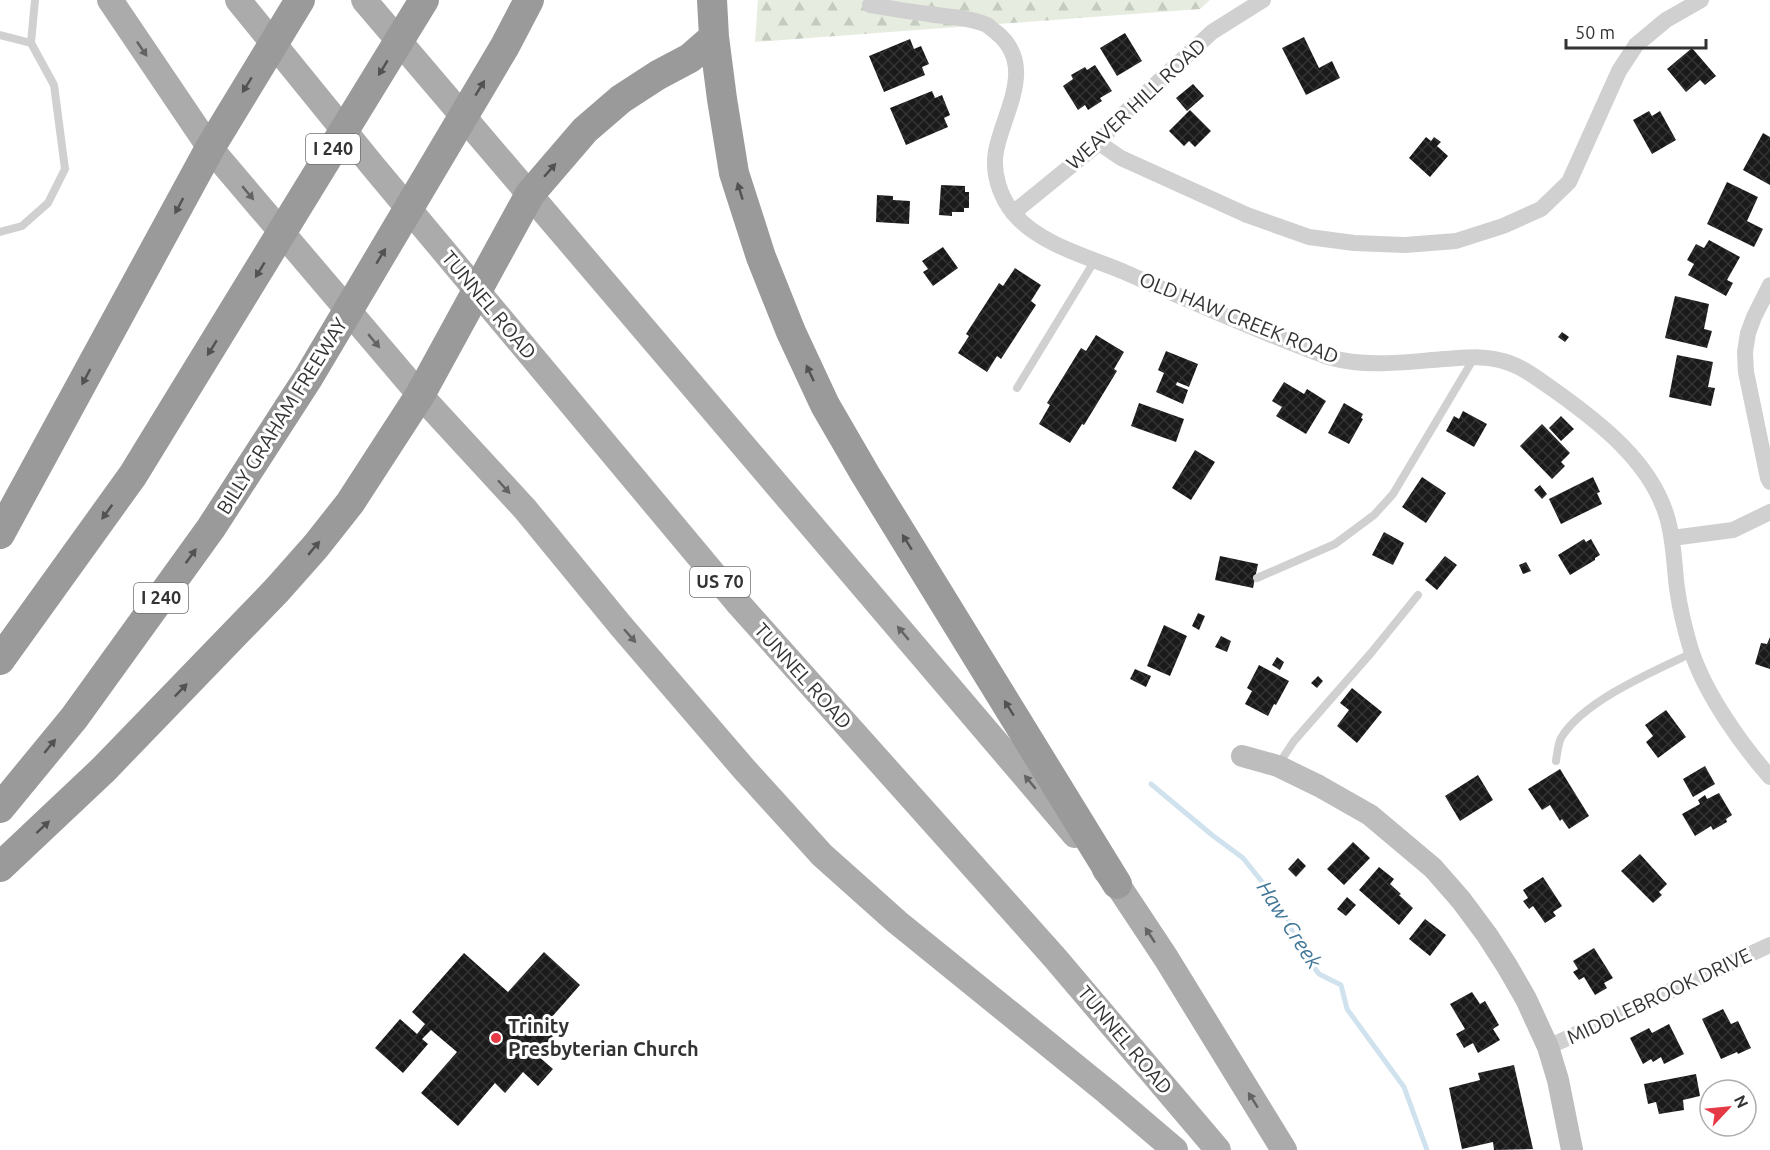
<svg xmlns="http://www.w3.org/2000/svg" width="1770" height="1150" viewBox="0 0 1770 1150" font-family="Ubuntu,sans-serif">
	<defs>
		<pattern id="forest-firs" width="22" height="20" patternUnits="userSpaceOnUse" patternTransform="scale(1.5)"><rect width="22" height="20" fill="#e6ecdf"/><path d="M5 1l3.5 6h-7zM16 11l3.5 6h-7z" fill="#c6cbc0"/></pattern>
		<pattern id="building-cross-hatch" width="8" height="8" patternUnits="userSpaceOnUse" patternTransform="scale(1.5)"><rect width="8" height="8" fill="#1a1a1a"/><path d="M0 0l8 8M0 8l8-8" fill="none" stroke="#333"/></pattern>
	</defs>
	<rect width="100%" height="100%" fill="#fff"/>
	<path fill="url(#forest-firs)" d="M758 0H1210L1200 9 755 42Z"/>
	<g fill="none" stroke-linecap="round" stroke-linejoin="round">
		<path stroke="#cfe2ee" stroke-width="5" d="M1151 784 1212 835 1243 858 1271 893 1287 917 1297 945 1319 974 1341 985 1347 1009 1404 1087 1427 1150"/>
	</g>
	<path fill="url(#building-cross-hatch)" d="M1125 33 1142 61 1117 76 1100 48Z
		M1304 37 1319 68 1332 61 1340 78 1306 95 1282 48Z
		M910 39 914 49 921 46 929 64 922 67 925 75 884 92 869 56Z
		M1692 48 1716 76 1705 85 1700 80 1686 92 1667 69Z
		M1095 65 1112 91 1100 98 1102 101 1088 110 1085 105 1078 110 1063 86 1073 79 1071 75 1085 67 1087 70Z
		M1193 84 1204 96 1187 111 1176 98Z
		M932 91 935 98 942 95 950 115 944 118 948 127 906 145 890 108Z
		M1190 110 1211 131 1195 147 1189 141 1184 146 1169 131Z
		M1649 111 1652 116 1660 111 1676 140 1652 154 1633 120Z
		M1763 133 1770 137V185L1743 170Z
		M1426 137 1431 141 1434 137 1441 142 1437 146 1448 156 1430 177 1409 158Z
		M1727 182 1758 197 1747 221 1763 229 1754 247 1707 224Z
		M941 185 965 186V192H969V208H964V212H952V216L939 215Z
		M877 195 893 196V200L910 201 909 224 876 222Z
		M1709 240 1740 257 1727 280 1733 283 1726 296 1688 275 1694 264 1687 260 1696 244 1704 248Z
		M943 247 958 268 933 286 923 272 928 269 922 261Z
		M1015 268 1041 285 1031 301 1036 305 1001 359 997 356 987 372 958 353 969 336 966 334 999 283 1003 286Z
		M1675 296 1709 304 1704 329 1712 331 1707 348 1665 338Z
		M1562 332 1569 337 1565 342 1558 337Z
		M1096 335 1124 352 1114 369 1117 371 1084 425 1082 424 1070 443 1039 424 1050 405 1047 403 1081 348 1086 351Z
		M1166 351 1198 364 1189 387 1177 382 1176 385 1188 390 1183 404 1156 392 1164 373 1158 370Z
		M1677 355 1713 362 1708 387 1715 388 1711 406 1669 397Z
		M1284 382 1304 394 1307 389 1326 401 1306 434 1276 416 1282 407 1272 401Z
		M1139 403 1184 419 1176 442 1131 426Z
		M1344 403 1363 414 1361 418 1363 419 1349 444 1328 433Z
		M1463 411 1487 424 1474 447 1446 431 1454 416 1459 419Z
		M1561 416 1574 429 1561 441 1549 428Z
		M1542 424 1570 453 1561 462 1565 466 1552 479 1520 446Z
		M1195 450 1215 462 1191 500 1172 488Z
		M1422 477 1446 493 1426 523 1402 507Z
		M1593 477 1600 492 1597 493 1602 504 1561 524 1549 499Z
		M1540 485 1547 494 1542 499 1534 490Z
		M1384 532 1404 543 1393 565 1372 555Z
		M1584 539 1586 542 1591 539 1600 555 1595 558V560L1570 575 1558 555Z
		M1220 556 1258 564 1253 588 1215 580Z
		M1445 556 1457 565 1437 590 1425 580Z
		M1526 562 1531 571 1523 574 1519 565Z
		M1198 613 1205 616 1199 630 1192 626Z
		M1164 625 1187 636 1170 676 1147 666Z
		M1221 636 1231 641 1227 652 1215 647Z
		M1770 637V669L1755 664 1761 643 1767 644Z
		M1277 657 1284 662 1280 670 1272 665Z
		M1259 665 1289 681 1276 705 1274 704 1268 716 1245 704 1252 691 1247 688Z
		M1135 669 1151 676 1146 687 1130 679Z
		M1318 676 1323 681 1317 688 1311 683Z
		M1352 688 1382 712 1357 743 1337 726 1349 710 1340 703Z
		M1666 710 1686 737 1658 758 1646 742 1653 736 1645 725Z
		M1705 766 1715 784 1693 797 1683 779Z
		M1560 769 1589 816 1569 829 1562 819 1560 821 1550 805 1542 810 1528 789Z
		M1478 775 1493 800 1460 821 1445 796Z
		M1719 793 1732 815 1726 819 1727 822 1713 830 1711 826 1695 836 1682 814 1700 804 1698 800 1705 795 1707 799Z
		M1353 842 1370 858 1344 885 1327 869Z
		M1640 854 1667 884 1659 892 1662 895 1653 903 1621 871Z
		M1298 858 1306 866 1296 877 1288 869Z
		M1379 867 1394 879 1390 884 1401 894 1399 895 1413 908 1399 925 1359 890Z
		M1543 877 1562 906 1553 912 1556 916 1545 923 1533 906 1529 909 1523 901 1528 898 1523 890Z
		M1347 897 1356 905 1346 916 1337 909Z
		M1425 919 1446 935 1430 956 1409 939Z
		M1594 948 1613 978 1604 983 1607 988 1595 995 1584 977 1579 980 1573 972 1578 969 1573 961Z
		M544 952 580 985 543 1027 553 1036 537 1055 553 1069 538 1086 523 1072 505 1093 495 1083 458 1126 421 1093 457 1052 431 1030 422 1039 428 1044 403 1073 375 1048 400 1019 417 1034 425 1024 412 1012 464 953 508 992Z
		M1472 992 1480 1004 1485 1001 1499 1025 1493 1029 1500 1040 1478 1053 1473 1043 1464 1048 1456 1034 1465 1029 1450 1004Z
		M1723 1009 1731 1024 1738 1021 1751 1048 1738 1054 1737 1052 1721 1059 1702 1019Z
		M1669 1024 1684 1054 1664 1064 1661 1057 1653 1062 1651 1059 1643 1064 1630 1038 1649 1028 1652 1033Z
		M1514 1065 1533 1149 1494 1150 1493 1142 1462 1149 1449 1088 1480 1080 1478 1073Z
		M1696 1074 1700 1096 1683 1100 1684 1110 1659 1114 1656 1102 1648 1104 1644 1084Z"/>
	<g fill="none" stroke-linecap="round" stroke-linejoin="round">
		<path stroke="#d0d0d0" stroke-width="8" d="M0 35 31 43 35 0
			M0 232 22 226 48 203 65 169 54 85 31 43
			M1017 388 1095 260
			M1257 578 1335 544 1374 515 1393 494 1474 358
			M1556 761C1557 754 1558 744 1561 738 1583 701 1654 671 1692 653
			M1278 765 1294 741 1371 653 1418 595"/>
		<path stroke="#d0d0d0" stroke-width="16" d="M870 5C890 8 909 12 929 14 947 17 969 17 987 25 990 27 994 31 997 33 1037 66 1003 113 996 151 992 173 1000 198 1015 215 1040 244 1088 257 1122 271 1190 301 1258 331 1328 357 1368 368 1404 362 1445 359 1464 358 1485 355 1503 361 1522 366 1538 379 1554 390 1599 422 1651 462 1667 517 1674 540 1674 565 1677 588 1680 610 1685 630 1691 650 1705 693 1740 743 1770 777
			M1099 143 1121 158 1247 215 1309 237 1354 243 1405 245 1456 241 1503 226 1541 209 1569 182 1619 71 1636 45 1666 20 1701 0
			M1013 213 1099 143 1117 120 1212 32 1263 0
			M1770 285 1754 317 1748 333 1745 352 1746 372 1768 478 1770 482
			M1672 538 1733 530 1770 512
			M1548 1047 1770 945"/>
		<path stroke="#bdbdbd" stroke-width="22" d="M1242 756 1278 766 1319 786 1370 815 1433 868 1461 900 1487 935 1507 966 1526 999 1548 1047 1558 1080 1572 1150"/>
		<path stroke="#ababab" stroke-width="26" d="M110 0 210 148 420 395 525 509 621 626 744 769 822 855 897 922 1107 1092 1175 1150
			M238 0 372 165 737 602 1055 958 1218 1150
			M364 0 1075 835
			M1105 870 1117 884 1166 958 1284 1150"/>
		<path stroke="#9a9a9a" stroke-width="30" d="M712 0 714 37 722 99 734 173 761 257 791 332 825 405 865 474 1117 884
			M0 534 210 148 300 0
			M0 660 133 475 424 0
			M0 808 74 718 211 528 308 378 505 46 529 0
			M0 867 104 769 277 590 316 546 350 503 420 395 530 194 585 130 621 99 658 75 690 58 714 37"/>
	</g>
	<defs><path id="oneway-solid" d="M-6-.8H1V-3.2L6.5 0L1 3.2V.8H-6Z" transform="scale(1.5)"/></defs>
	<g fill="#636363">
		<use href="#oneway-solid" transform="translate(142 49) rotate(56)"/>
		<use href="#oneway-solid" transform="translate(248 193) rotate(50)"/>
		<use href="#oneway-solid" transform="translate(374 341) rotate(50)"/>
		<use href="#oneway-solid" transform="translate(504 487) rotate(48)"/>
		<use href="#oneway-solid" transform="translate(903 633) rotate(-130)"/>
		<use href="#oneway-solid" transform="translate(630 636) rotate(49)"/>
		<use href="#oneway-solid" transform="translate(1030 782) rotate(-130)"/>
		<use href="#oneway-solid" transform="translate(1150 935) rotate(-123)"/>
		<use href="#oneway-solid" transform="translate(1253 1100) rotate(-122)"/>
	</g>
	<g fill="#525252">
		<use href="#oneway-solid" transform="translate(383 68) rotate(121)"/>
		<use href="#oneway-solid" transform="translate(247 85) rotate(122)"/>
		<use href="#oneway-solid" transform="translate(480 88) rotate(-59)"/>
		<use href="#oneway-solid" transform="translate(550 170) rotate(-49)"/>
		<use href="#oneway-solid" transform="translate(740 191) rotate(-107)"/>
		<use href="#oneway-solid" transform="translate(179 206) rotate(118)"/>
		<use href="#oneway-solid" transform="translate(381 256) rotate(-59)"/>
		<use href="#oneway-solid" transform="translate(260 270) rotate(121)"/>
		<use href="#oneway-solid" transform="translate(212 348) rotate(122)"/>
		<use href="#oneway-solid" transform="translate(810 373) rotate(-115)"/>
		<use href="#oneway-solid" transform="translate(86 377) rotate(118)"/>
		<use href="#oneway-solid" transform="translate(107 512) rotate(126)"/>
		<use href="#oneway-solid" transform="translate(907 542) rotate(-122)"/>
		<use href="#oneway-solid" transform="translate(314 548) rotate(-50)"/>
		<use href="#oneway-solid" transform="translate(191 556) rotate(-54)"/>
		<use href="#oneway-solid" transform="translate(181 690) rotate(-46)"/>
		<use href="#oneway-solid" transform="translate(1009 708) rotate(-122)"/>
		<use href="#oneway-solid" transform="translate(50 746) rotate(-51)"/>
		<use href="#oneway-solid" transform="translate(43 827) rotate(-43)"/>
	</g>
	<circle fill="#e63946" stroke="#fff" stroke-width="2" cx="496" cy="1038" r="6"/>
	<g text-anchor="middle" stroke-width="6" stroke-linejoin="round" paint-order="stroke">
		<g fill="#fff" stroke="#707070" stroke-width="1.5">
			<rect x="306" y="134" width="54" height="30" rx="4.5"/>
			<rect x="690" y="567" width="60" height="30" rx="4.5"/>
			<rect x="134" y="583" width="54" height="30" rx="4.5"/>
		</g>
		<g font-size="18" font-weight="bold" fill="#333">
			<text x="333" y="155">I 240</text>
			<text x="720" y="588">US 70</text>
			<text x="161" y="604">I 240</text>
		</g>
		<g font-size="20" fill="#333" stroke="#fff">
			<text transform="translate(1136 104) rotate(-43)" y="7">WEAVER HILL ROAD</text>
			<text transform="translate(489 305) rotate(50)" y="7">TUNNEL ROAD</text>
			<text transform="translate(1239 318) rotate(22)" y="7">OLD HAW CREEK ROAD</text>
			<text transform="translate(282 416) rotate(-58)" y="7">BILLY GRAHAM FREEWAY</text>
			<text transform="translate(803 676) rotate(48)" y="7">TUNNEL ROAD</text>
			<text transform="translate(1659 996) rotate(-25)" y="7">MIDDLEBROOK DRIVE</text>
			<text transform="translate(1125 1040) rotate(50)" y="7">TUNNEL ROAD</text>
		</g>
		<g font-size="20" font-weight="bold" fill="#333" stroke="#fff" text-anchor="start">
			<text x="508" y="1033">Trinity<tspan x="508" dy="23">Presbyterian Church</tspan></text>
		</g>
		<g font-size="21" font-style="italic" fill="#3f7597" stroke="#fff">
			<text transform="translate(1289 925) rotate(57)" y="7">Haw Creek</text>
		</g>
	</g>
	<g transform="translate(1728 1108) rotate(64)"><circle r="28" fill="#ffffff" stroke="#adadad" stroke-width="1.5"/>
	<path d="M0-4.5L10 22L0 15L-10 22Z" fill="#e63946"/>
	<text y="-9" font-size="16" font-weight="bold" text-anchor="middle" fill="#333333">N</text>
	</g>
	<path d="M1566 39v9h140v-9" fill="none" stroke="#333333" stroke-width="3"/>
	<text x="1575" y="39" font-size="18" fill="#333333" stroke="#ffffff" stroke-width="4.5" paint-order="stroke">50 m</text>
</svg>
